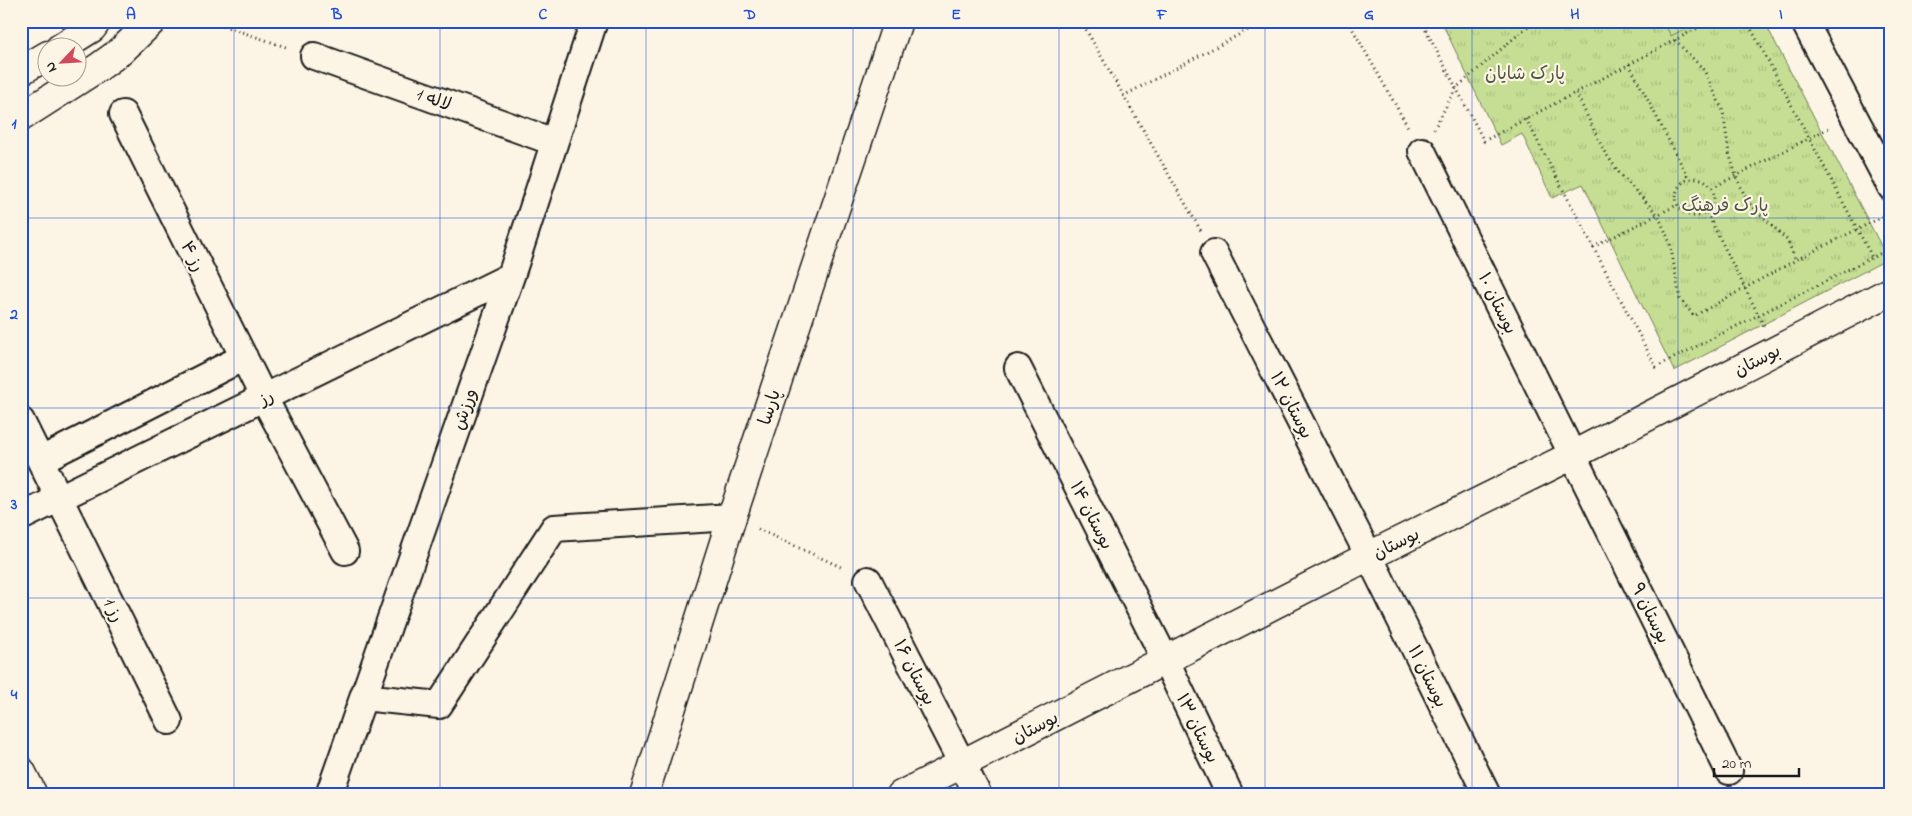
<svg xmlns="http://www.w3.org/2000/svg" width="1912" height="816" viewBox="0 0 1912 816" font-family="'Indie Flower','Playpen Sans Arabic',sans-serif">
	<defs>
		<pattern id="park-tufts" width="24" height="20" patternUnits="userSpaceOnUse" patternTransform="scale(1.25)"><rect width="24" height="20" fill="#c6de94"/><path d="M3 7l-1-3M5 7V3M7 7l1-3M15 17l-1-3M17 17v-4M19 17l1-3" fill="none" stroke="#aabe7f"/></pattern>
	</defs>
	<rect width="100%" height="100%" fill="#fcf5e5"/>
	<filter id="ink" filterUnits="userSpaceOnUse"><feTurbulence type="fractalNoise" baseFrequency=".02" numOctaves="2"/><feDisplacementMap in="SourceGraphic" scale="10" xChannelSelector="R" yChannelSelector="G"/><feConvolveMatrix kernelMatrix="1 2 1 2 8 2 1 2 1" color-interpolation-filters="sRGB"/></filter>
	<g filter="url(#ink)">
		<path fill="url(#park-tufts)" stroke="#717d58" d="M1441 21H1764L1888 259 1674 371 1583 184 1552 198 1522 134 1501 145Z"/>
		<path fill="#c6de94" stroke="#717d58" d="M1663 21H1700L1671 36Z"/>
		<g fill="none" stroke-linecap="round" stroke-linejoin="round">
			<defs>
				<path id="street" d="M1804 21 1891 187
					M314 56 554 142
					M123 114 264 398 345 551
					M1422 151 1729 771
					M1214 253 1369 556 1487 795
					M1018 368 1166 661 1230 795
					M21 421 169 721
					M41 460 244 357
					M21 517 511 276
					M868 580 978 795
					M363 697 439 705 554 528 732 517
					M329 795 511 276 594 21"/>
				<path id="secondary" d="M60 48 92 28 97 21
					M21 71 48 55
					M21 117 99 67 121 51 152 21
					M21 771 33 795
					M644 795 732 517 898 21
					M901 795 1369 556 1573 455 1891 291"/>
			</defs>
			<use href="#street" stroke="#1c1c1c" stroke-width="30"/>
			<use href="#secondary" stroke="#1c1c1c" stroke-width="31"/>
			<path stroke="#1c1c1c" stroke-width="3" stroke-dasharray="1 4" stroke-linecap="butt" d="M209 21 289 48
				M1081 21 1201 231
				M1348 21 1408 127
				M1421 21 1484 141 1711 21
				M1747 21 1872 257
				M1675 40 1704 70 1723 111 1729 153 1736 176 1747 201 1787 240 1796 260
				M1629 64 1689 179
				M1576 93 1604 151 1620 174 1658 215 1670 243 1680 299 1694 316 1796 260 1888 214
				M1123 96 1265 21
				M1526 119 1656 367 1891 248
				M1434 129 1456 88 1534 21
				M1676 197a19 19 0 1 1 38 0a19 19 0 1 1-38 0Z
				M1712 188 1829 128
				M1707 213 1764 326
				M1593 247 1677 205
				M758 529 843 568"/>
			<use href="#street" stroke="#fcf5e5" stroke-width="26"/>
			<use href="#secondary" stroke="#fcf5e5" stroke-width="28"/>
		</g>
	</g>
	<path fill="none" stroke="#1d4ed8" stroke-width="1" stroke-opacity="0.55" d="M234 21V795M440 21V795M646 21V795M853 21V795M1059 21V795M1265 21V795M1472 21V795M1678 21V795M21 218H1891M21 408H1891M21 598H1891"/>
	<g text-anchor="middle" stroke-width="4.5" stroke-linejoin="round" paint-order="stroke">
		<g font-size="18" fill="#4f5640" stroke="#fcf5e5">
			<text x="1525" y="79">پارک شایان</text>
			<text x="1725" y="211">پارک فرهنگ</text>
		</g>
		<g font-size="18" fill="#1c1c1c" stroke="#fcf5e5">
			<text transform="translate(434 99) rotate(20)" y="6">لاله 1</text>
			<text transform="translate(193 256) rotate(64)" y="6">رز ۴</text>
			<text transform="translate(1498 303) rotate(64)" y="6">بوستان ۱۰</text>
			<text transform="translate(1757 360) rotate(-27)" y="6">بوستان</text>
			<text transform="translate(266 397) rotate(-26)" y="6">رز</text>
			<text transform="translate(1292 405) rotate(63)" y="6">بوستان ۱۲</text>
			<text transform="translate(769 407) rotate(-72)" y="6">پارسا</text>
			<text transform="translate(464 409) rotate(-71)" y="6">ورزش</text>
			<text transform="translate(1092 515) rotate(63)" y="6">بوستان ۱۴</text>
			<text transform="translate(1396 543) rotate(-26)" y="6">بوستان</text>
			<text transform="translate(114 610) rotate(64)" y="6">رز 1</text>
			<text transform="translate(1651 613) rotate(64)" y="6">بوستان ۹</text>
			<text transform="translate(915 672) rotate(63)" y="6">بوستان ۱۶</text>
			<text transform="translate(1428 676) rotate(64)" y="6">بوستان ۱۱</text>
			<text transform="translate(1035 727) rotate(-27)" y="6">بوستان</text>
			<text transform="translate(1198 728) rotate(64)" y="6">بوستان ۱۳</text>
		</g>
	</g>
	<rect width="1912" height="816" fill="none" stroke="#fcf5e5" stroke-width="55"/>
	<g transform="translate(62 62) rotate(245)"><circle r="24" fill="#fcf5e5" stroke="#a29e95"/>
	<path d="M0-4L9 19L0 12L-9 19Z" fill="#d1495b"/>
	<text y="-8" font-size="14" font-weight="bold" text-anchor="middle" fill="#1c1c1c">N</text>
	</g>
	<path d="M1714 768v8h85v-8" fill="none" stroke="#1c1c1c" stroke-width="2.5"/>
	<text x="1722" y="768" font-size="15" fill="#1c1c1c" stroke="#fcf5e5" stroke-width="4" paint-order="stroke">20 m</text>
	<rect x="28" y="28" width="1856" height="760" fill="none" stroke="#1d4ed8" stroke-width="2"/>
	<g font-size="16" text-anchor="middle" font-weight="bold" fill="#1d4ed8">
		<text x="131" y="19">A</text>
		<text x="337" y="19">B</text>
		<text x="543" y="19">C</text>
		<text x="750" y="19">D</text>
		<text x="956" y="19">E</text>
		<text x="1162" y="19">F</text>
		<text x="1369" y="19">G</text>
		<text x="1575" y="19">H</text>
		<text x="1781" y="19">I</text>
		<text x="14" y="128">1</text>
		<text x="14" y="319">2</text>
		<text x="14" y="509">3</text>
		<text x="14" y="699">4</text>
	</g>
</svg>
